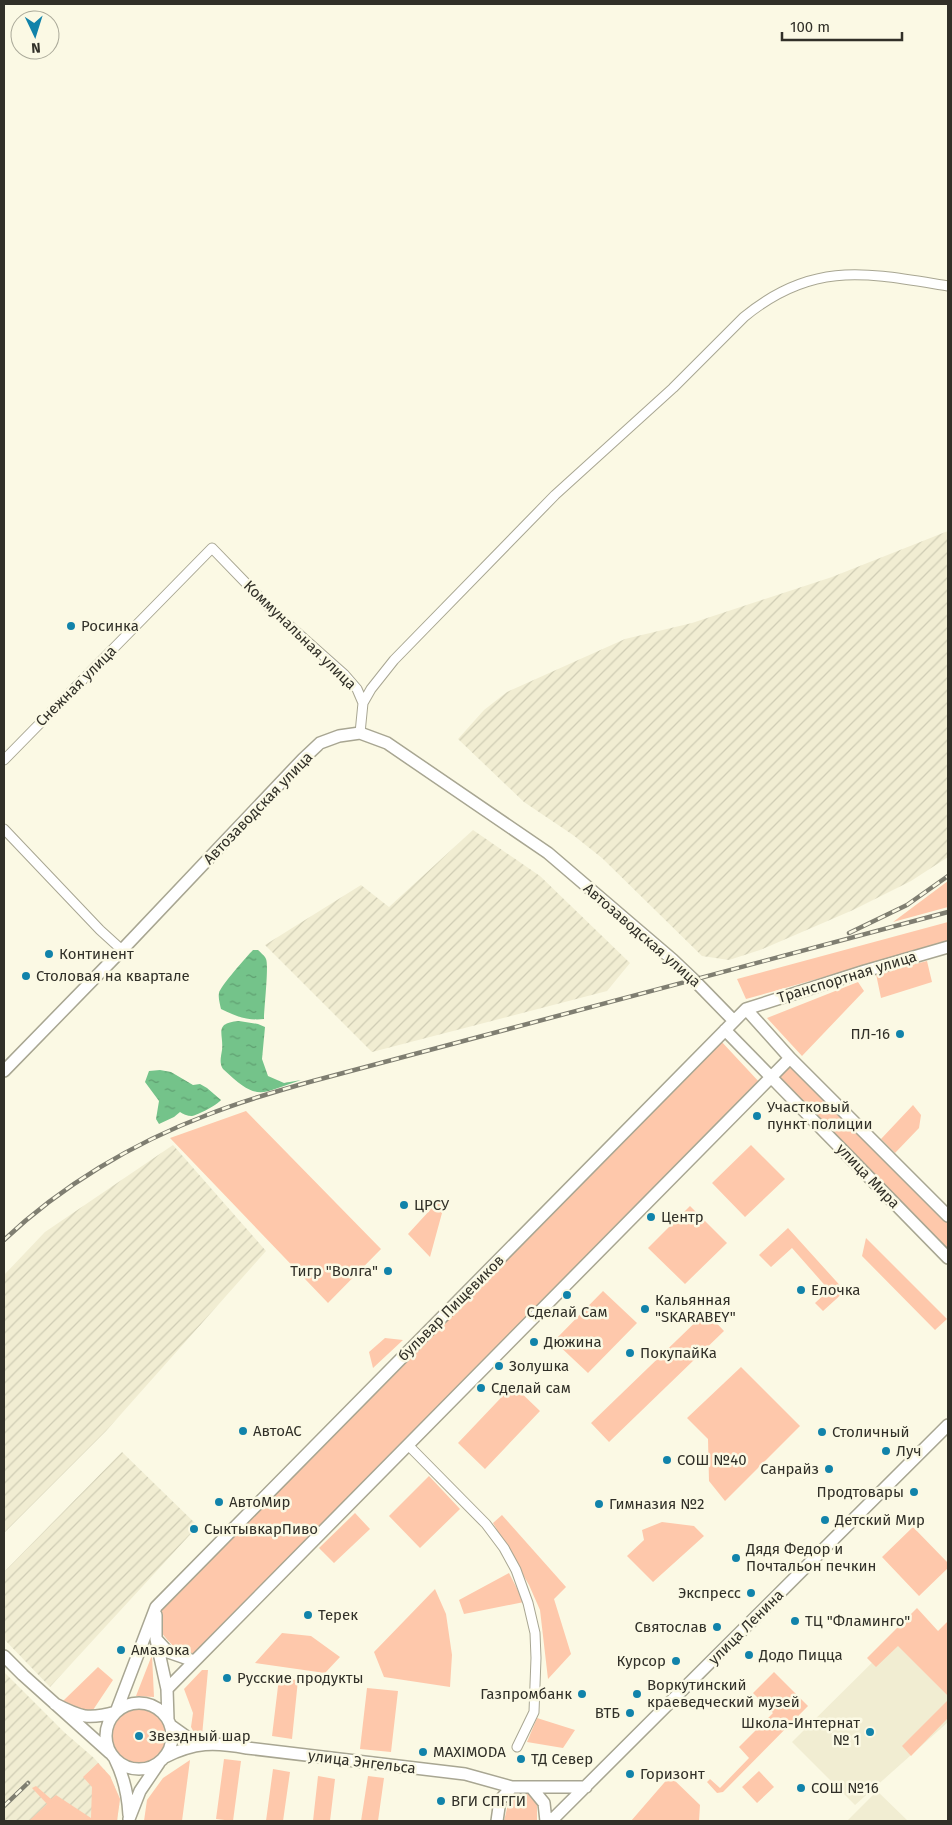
<svg xmlns="http://www.w3.org/2000/svg" width="952" height="1825" viewBox="0 0 952 1825" font-family="'Fira Sans',sans-serif">
	<defs>
		<pattern id="industrial-furrows" width="10" height="10" patternUnits="userSpaceOnUse" patternTransform="scale(1.25)"><rect width="10" height="10" fill="#f1edd2"/><path d="M-1 1l2-2M0 10L10 0M9 11l2-2" fill="none" stroke="#cfccb4"/></pattern>
		<pattern id="water-ripples" width="26" height="14" patternUnits="userSpaceOnUse" patternTransform="scale(1.25)"><rect width="26" height="14" fill="#74c38a"/><path d="M2 4q2-2 4 0t4 0M15 11q2-2 4 0t4 0" fill="none" stroke="#609f71"/></pattern>
	</defs>
	<rect width="100%" height="100%" fill="#fbf9e4"/>
	<path fill="#f1edd2" d="M894 1641 948 1696V1722L855 1805 792 1742Z
		M877 1791 908 1821H847Z"/>
	<path fill="url(#industrial-furrows)" d="M948 531V857L911 881 853 910 760 950 729 960 702 956 602 858 573 835 524 802 458 739 484 710 507 692 625 639 692 623 832 577Z
		M473 830 540 876 630 963 607 991 372 1052 265 945 361 885 389 907Z
		M173 1145 266 1251 106 1431 4 1533V1275L45 1232Z
		M122 1452 198 1526 50 1687 4 1639V1572Z
		M4 1672 64 1732 94 1758 110 1776 120 1799 117 1821H4Z"/>
	<path fill="#fec8ab" d="M948 881V907L893 922Z
		M948 922V942L746 999 737 979Z
		M927 961 932 982 881 998 876 974Z
		M858 982 864 991 802 1056 767 1018Z
		M720 1040 761 1084 196 1653C179 1656 170 1643 160 1631L162 1610Z
		M792 1064 948 1222V1251L778 1077Z
		M913 1105 921 1115 919 1128 895 1153 881 1139Z
		M246 1111 381 1249 328 1303 170 1138Z
		M751 1145 785 1179 745 1217 712 1183Z
		M441 1198 445 1202 430 1257 408 1234Z
		M690 1206 727 1243 685 1284 648 1248Z
		M788 1228 845 1291 823 1311 815 1303 829 1290 792 1248 771 1267 759 1255Z
		M866 1238 947 1319 935 1330 862 1256Z
		M603 1291 637 1323 588 1373 554 1341Z
		M706 1312 724 1331 609 1442 591 1423Z
		M385 1338 403 1340 373 1368 369 1352Z
		M741 1367 800 1426 725 1501 709 1481 708 1439 687 1418Z
		M513 1385 540 1411 485 1469 458 1443Z
		M429 1476 460 1509 420 1548 389 1516Z
		M355 1513 370 1529 334 1563 319 1548Z
		M502 1515 566 1587 554 1599 571 1654 548 1679 540 1610 529 1585 493 1523Z
		M662 1522 694 1526 704 1536 653 1582 627 1556 644 1540 642 1530Z
		M913 1527 948 1563V1568L919 1596 882 1557Z
		M509 1573 524 1602 464 1614 459 1600Z
		M435 1589 446 1614 452 1655 450 1687 384 1677 374 1652Z
		M917 1608 938 1631 948 1621V1696L898 1646 876 1667 867 1658Z
		M282 1633 311 1636 340 1657 325 1673 255 1663Z
		M152 1655 154 1697 136 1696Z
		M98 1667 113 1680 91 1713 77 1714 63 1701Z
		M202 1670H208L202 1736H196L191 1727 193 1713 184 1689Z
		M774 1672 808 1706 723 1792 717 1793 707 1782 710 1779 720 1788 749 1758 739 1747 773 1713 753 1693Z
		M279 1678 298 1680 292 1739 272 1736Z
		M367 1688 398 1691 391 1752 360 1749Z
		M948 1700V1718L911 1756 902 1746Z
		M111 1736a28 28 0 1 1 56 0a28 28 0 1 1-56 0Z
		M537 1718 575 1730 563 1748 527 1742Z
		M224 1759 241 1761 233 1821 216 1819Z
		M190 1760 182 1821H144L147 1800 163 1778Z
		M98 1763 110 1776 120 1799 117 1821H29L47 1804 32 1788 36 1786 51 1799 56 1795 91 1818 92 1787 83 1777Z
		M273 1769 290 1772 283 1821H266Z
		M759 1771 774 1787 757 1803 742 1787Z
		M318 1776 335 1779 330 1821H313Z
		M368 1776 384 1778 378 1821H361Z
		M670 1776 700 1805 699 1821H631Z
		M518 1792H528L537 1803V1821H504L509 1800Z"/>
	<path fill="url(#water-ripples)" d="M253 950H258C260 952 265 956 266 959 269 965 264 1009 264 1019 248 1021 235 1016 221 1009 220 1004 218 998 219 993 220 987 247 956 253 950Z
		M239 1021 258 1024 265 1027 262 1059 268 1076 284 1083 301 1080C259 1094 258 1102 223 1069 219 1063 221 1057 222 1050 224 1034 213 1023 239 1021Z
		M160 1070 171 1072 193 1085 200 1084 207 1088 221 1100C217 1105 198 1115 192 1116 187 1116 183 1114 180 1112L174 1117 159 1124 156 1119 159 1101 145 1082 149 1071Z"/>
	<g fill="none" stroke-linecap="round" stroke-linejoin="round">
		<defs>
			<path id="minor" d="M363 703 371 689 394 660 555 495 673 388 744 317C813 260 867 273 948 286
				M4 760 212 548 272 610 344 674 357 689 363 703 360 733
				M4 829 100 930 122 950
				M408 1445 486 1524 504 1548 516 1570 528 1603 535 1633 536 1658 534 1712 517 1747"/>
			<path id="major" d="M746 1009 790 1058 948 1216
				M725 1030 948 1258
				M4 1071 122 950 303 759 320 743 339 736 360 733 387 743 548 853 673 960 694 980 734 1021
				M156 1615V1639L167 1689 168 1720
				M157 1640 168 1652 194 1661
				M4 1656 23 1675 110 1753
				M167 1689 790 1058
				M106 1736a33 33 0 1 1 66 0a33 33 0 1 1-66 0Z
				M55 1704C80 1717 88 1720 116 1712L156 1607 746 1009 865 971 948 947
				M170 1725 191 1740 204 1743
				M165 1757C195 1742 214 1742 247 1748L465 1774 512 1787
				M115 1759C124 1777 128 1796 129 1815
				M531 1787H586
				M129 1819 140 1791 159 1763
				M497 1821 500 1800 512 1787H531L544 1803 546 1821
				M551 1821 948 1425"/>
		</defs>
		<use href="#minor" stroke="#a8a692" stroke-width="11"/>
		<use href="#major" stroke="#a8a692" stroke-width="14"/>
		<use href="#minor" stroke="#fff" stroke-width="9"/>
		<use href="#major" stroke="#fff" stroke-width="11"/>
		<defs>
			<path id="rail" d="M849 933 907 905 948 876
				M4 1240C61 1186 133 1143 207 1115 242 1101 277 1091 313 1081L948 912
				M4 1806 28 1783"/>
		</defs>
		<use href="#rail" stroke="#7f7e71" stroke-width="4.5"/>
		<use href="#rail" stroke="#fbf9e4" stroke-width="2.5" stroke-dasharray="8" stroke-linecap="butt"/>
	</g>
	<g fill="#1183aa" stroke="#fbf9e4" stroke-width="2">
		<circle cx="71" cy="626" r="5"/>
		<circle cx="49" cy="954" r="5"/>
		<circle cx="26" cy="976" r="5"/>
		<circle cx="900" cy="1034" r="5"/>
		<circle cx="757" cy="1116" r="5"/>
		<circle cx="404" cy="1205" r="5"/>
		<circle cx="651" cy="1217" r="5"/>
		<circle cx="388" cy="1271" r="5"/>
		<circle cx="801" cy="1290" r="5"/>
		<circle cx="567" cy="1295" r="5"/>
		<circle cx="645" cy="1309" r="5"/>
		<circle cx="534" cy="1342" r="5"/>
		<circle cx="630" cy="1353" r="5"/>
		<circle cx="499" cy="1366" r="5"/>
		<circle cx="481" cy="1388" r="5"/>
		<circle cx="243" cy="1431" r="5"/>
		<circle cx="822" cy="1432" r="5"/>
		<circle cx="886" cy="1451" r="5"/>
		<circle cx="667" cy="1460" r="5"/>
		<circle cx="829" cy="1469" r="5"/>
		<circle cx="914" cy="1492" r="5"/>
		<circle cx="219" cy="1502" r="5"/>
		<circle cx="599" cy="1504" r="5"/>
		<circle cx="825" cy="1520" r="5"/>
		<circle cx="194" cy="1529" r="5"/>
		<circle cx="736" cy="1558" r="5"/>
		<circle cx="751" cy="1593" r="5"/>
		<circle cx="308" cy="1615" r="5"/>
		<circle cx="795" cy="1621" r="5"/>
		<circle cx="717" cy="1627" r="5"/>
		<circle cx="121" cy="1650" r="5"/>
		<circle cx="749" cy="1655" r="5"/>
		<circle cx="676" cy="1661" r="5"/>
		<circle cx="227" cy="1678" r="5"/>
		<circle cx="582" cy="1694" r="5"/>
		<circle cx="637" cy="1694" r="5"/>
		<circle cx="630" cy="1713" r="5"/>
		<circle cx="870" cy="1732" r="5"/>
		<circle cx="139" cy="1736" r="5"/>
		<circle cx="423" cy="1752" r="5"/>
		<circle cx="521" cy="1759" r="5"/>
		<circle cx="630" cy="1774" r="5"/>
		<circle cx="801" cy="1788" r="5"/>
		<circle cx="441" cy="1801" r="5"/>
	</g>
	<g text-anchor="middle" stroke-width="5" stroke-linejoin="round" paint-order="stroke">
		<g font-size="15" fill="#313028" stroke="#fbf9e4" text-anchor="start">
			<text x="81" y="631">Росинка</text>
			<text x="59" y="959">Континент</text>
			<text x="36" y="981">Столовая на квартале</text>
			<text x="890" y="1039" text-anchor="end">ПЛ-16</text>
			<text x="767" y="1112">Участковый<tspan x="767" dy="17">пункт полиции</tspan></text>
			<text x="414" y="1210">ЦРСУ</text>
			<text x="661" y="1222">Центр</text>
			<text x="378" y="1276" text-anchor="end">Тигр "Волга"</text>
			<text x="811" y="1295">Елочка</text>
			<text x="655" y="1305">Кальянная<tspan x="655" dy="17">"SKARABEY"</tspan></text>
			<text x="567" y="1317" text-anchor="middle">Сделай Сам</text>
			<text x="544" y="1347">Дюжина</text>
			<text x="640" y="1358">ПокупайКа</text>
			<text x="509" y="1371">Золушка</text>
			<text x="491" y="1393">Сделай сам</text>
			<text x="253" y="1436">АвтоАС</text>
			<text x="832" y="1437">Столичный</text>
			<text x="896" y="1456">Луч</text>
			<text x="677" y="1465">СОШ №40</text>
			<text x="819" y="1474" text-anchor="end">Санрайз</text>
			<text x="904" y="1497" text-anchor="end">Продтовары</text>
			<text x="229" y="1507">АвтоМир</text>
			<text x="609" y="1509">Гимназия №2</text>
			<text x="835" y="1525">Детский Мир</text>
			<text x="204" y="1534">СыктывкарПиво</text>
			<text x="746" y="1554">Дядя Федор и<tspan x="746" dy="17">Почтальон печкин</tspan></text>
			<text x="741" y="1598" text-anchor="end">Экспресс</text>
			<text x="318" y="1620">Терек</text>
			<text x="805" y="1626">ТЦ "Фламинго"</text>
			<text x="707" y="1632" text-anchor="end">Святослав</text>
			<text x="131" y="1655">Амазока</text>
			<text x="759" y="1660">Додо Пицца</text>
			<text x="666" y="1666" text-anchor="end">Курсор</text>
			<text x="237" y="1683">Русские продукты</text>
			<text x="647" y="1690">Воркутинский<tspan x="647" dy="17">краеведческий музей</tspan></text>
			<text x="572" y="1699" text-anchor="end">Газпромбанк</text>
			<text x="620" y="1718" text-anchor="end">ВТБ</text>
			<text x="860" y="1728" text-anchor="end">Школа-Интернат<tspan x="860" dy="17">№ 1</tspan></text>
			<text x="149" y="1741">Звездный шар</text>
			<text x="433" y="1757">MAXIMODA</text>
			<text x="531" y="1764">ТД Север</text>
			<text x="640" y="1779">Горизонт</text>
			<text x="811" y="1793">СОШ №16</text>
			<text x="451" y="1806">ВГИ СПГГИ</text>
		</g>
		<g font-size="15" fill="#313028" stroke="#fbf9e4">
			<text transform="translate(300 635) rotate(44)" y="5">Коммунальная улица</text>
			<text transform="translate(76 686) rotate(-45)" y="5">Снежная улица</text>
			<text transform="translate(258 808) rotate(-46)" y="5">Автозаводская улица</text>
			<text transform="translate(642 935) rotate(41)" y="5">Автозаводская улица</text>
			<text transform="translate(847 977) rotate(-17)" y="5">Транспортная улица</text>
			<text transform="translate(868 1176) rotate(46)" y="5">улица Мира</text>
			<text transform="translate(451 1308) rotate(-45)" y="5">бульвар Пищевиков</text>
			<text transform="translate(746 1627) rotate(-45)" y="5">улица Ленина</text>
			<text transform="translate(362 1762) rotate(7)" y="5">улица Энгельса</text>
		</g>
	</g>
	<rect width="952" height="1825" fill="none" stroke="#313028" stroke-width="10"/>
	<g transform="translate(35 35) rotate(176)"><circle r="24" fill="#fbf9e4" stroke="#aaa999"/>
	<path d="M0-4L9 19L0 12L-9 19Z" fill="#1183aa"/>
	<text y="-8" font-size="14" font-weight="bold" text-anchor="middle" fill="#313028">N</text>
	</g>
	<path d="M782 32v8h120v-8" fill="none" stroke="#313028" stroke-width="2.5"/>
	<text x="790" y="32" font-size="15" fill="#313028" stroke="#fbf9e4" stroke-width="4" paint-order="stroke">100 m</text>
</svg>
